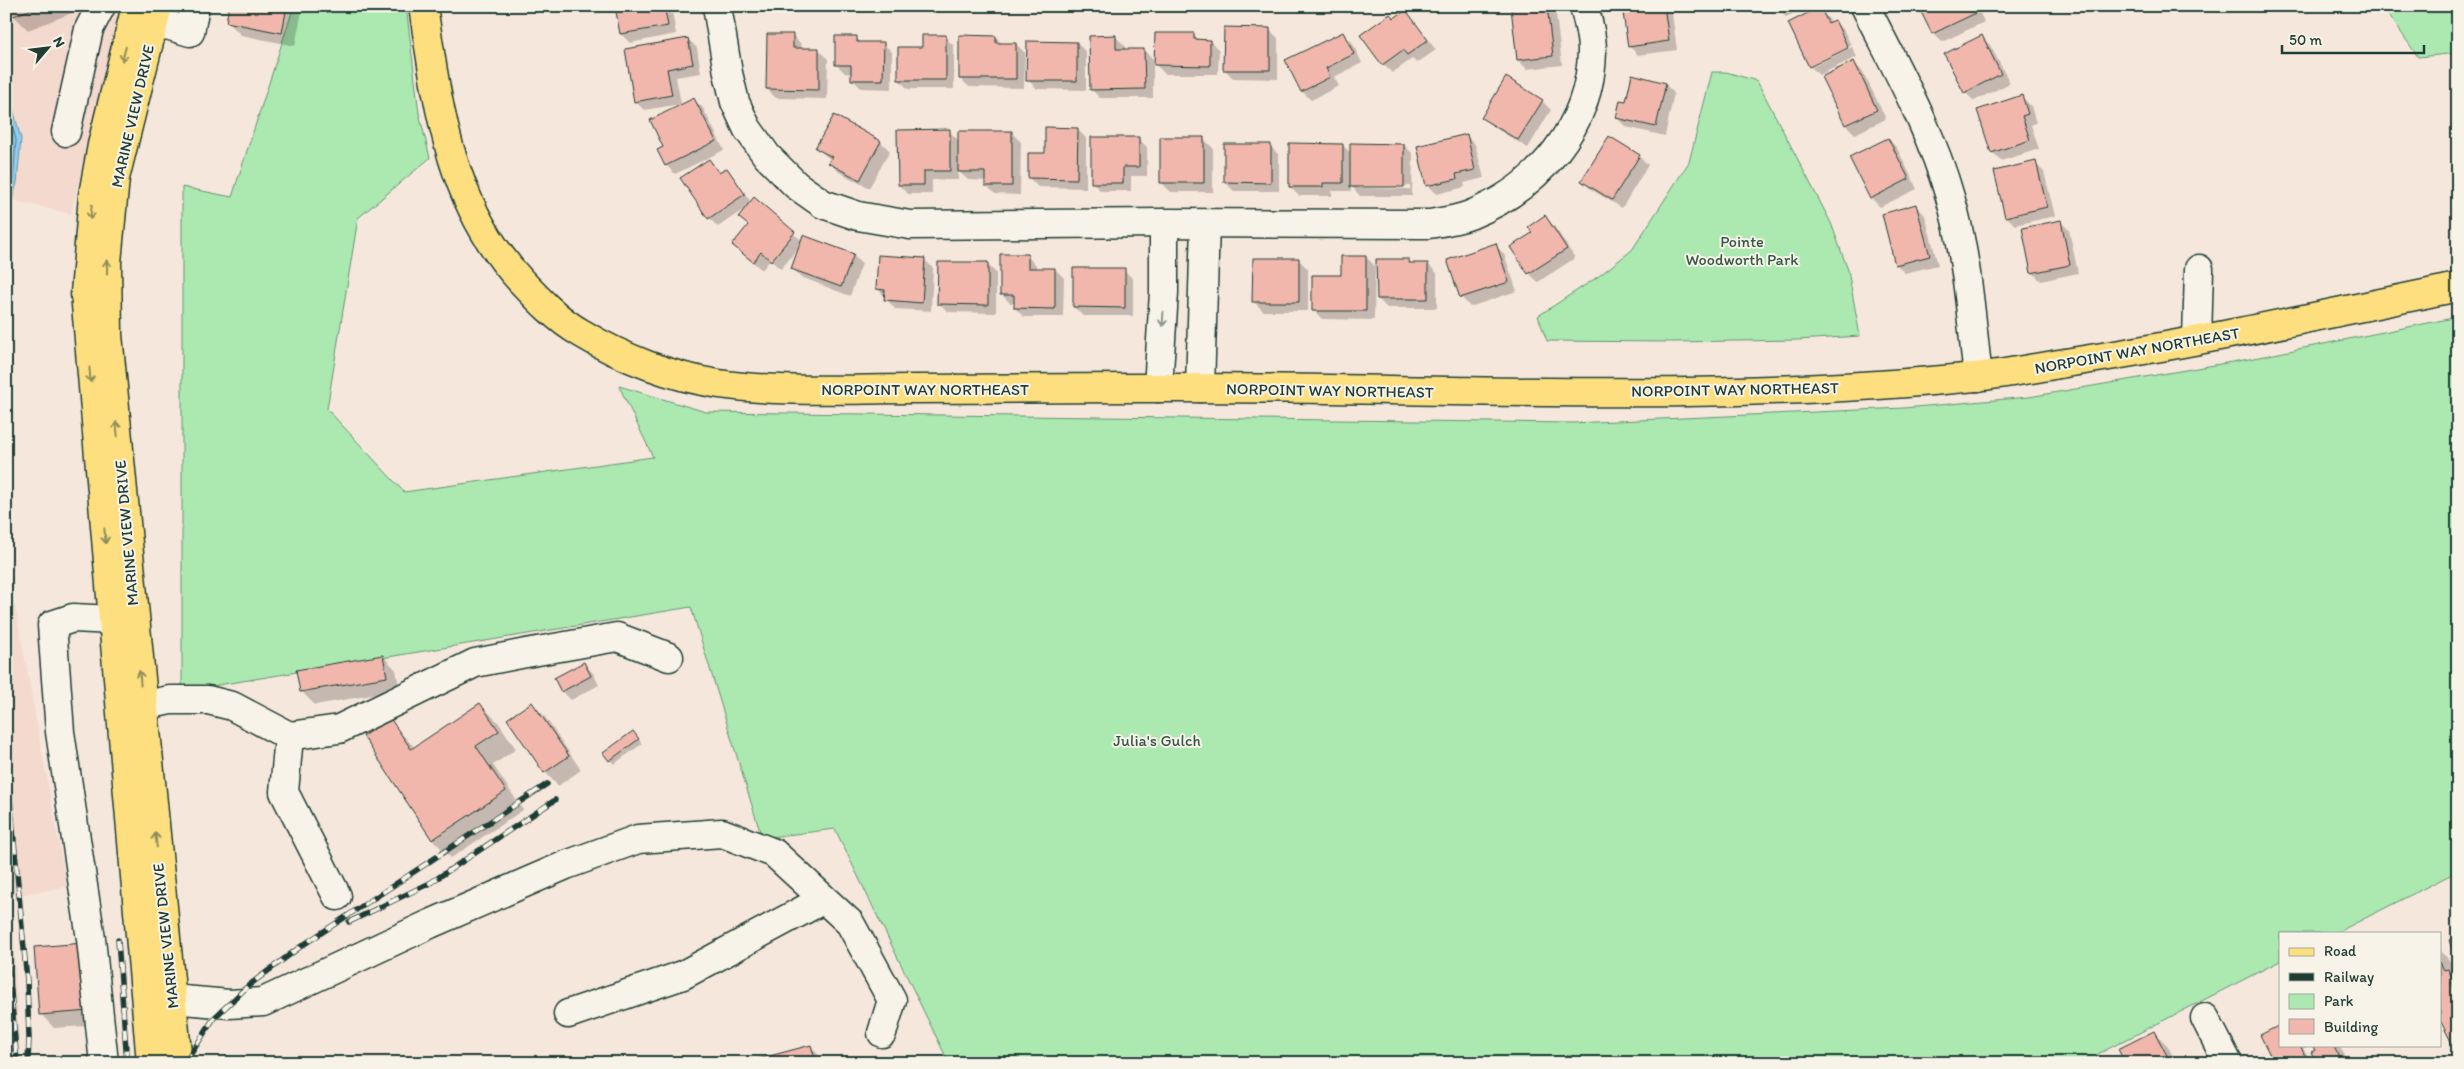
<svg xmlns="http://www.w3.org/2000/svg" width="2464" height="1069" viewBox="0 0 2464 1069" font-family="Itim,sans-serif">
	<rect width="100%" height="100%" fill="#f6e7dc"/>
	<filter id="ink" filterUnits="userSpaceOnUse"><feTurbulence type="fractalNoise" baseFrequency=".02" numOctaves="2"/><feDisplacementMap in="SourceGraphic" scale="10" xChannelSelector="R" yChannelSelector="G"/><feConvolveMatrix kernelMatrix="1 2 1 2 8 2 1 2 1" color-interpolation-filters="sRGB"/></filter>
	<g filter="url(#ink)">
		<path fill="#f4d9ce" d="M6 6H122L71 214 12 200 17 183 21 139 6 82Z
			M15 605 67 887 12 896 20 1063H6V610Z"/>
		<path fill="#abe9b1" stroke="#659372" d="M294 6H406L419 113 430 158 358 218 327 409 404 492 653 457 619 386 706 412 1572 423 1904 408 2029 397 2249 359 2458 317V871L2336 933H2280V961L2096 1055 2098 1063H946L948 1061 835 829 762 838 691 607 182 691V187L232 197Z
			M2383 6H2458V53L2418 57Z
			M1712 72H1726L1757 81 1831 223 1848 270 1860 336 1798 340 1673 342 1547 341 1538 316 1599 276 1632 250 1689 162Z"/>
		<path fill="#91ccf1" stroke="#6393a5" d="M6 82 21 139 17 183 6 220Z"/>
		<path fill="#0003" fill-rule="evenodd" d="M10 6H90L28 30 14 16Z
			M230 6H303L295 46 241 35 227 21Z
			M616 6H671L676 34 630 43 621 34Z
			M1535 6H1548L1556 14 1562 65 1527 69 1518 60Z
			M1623 6H1671L1677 50 1638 55 1629 46Z
			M1776 6H1809L1786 17Z
			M1920 6H1977L1984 22 1942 42 1933 33Z
			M1820 9 1832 23 1835 22 1844 31 1851 45 1812 64V67L1852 47 1857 57 1819 75 1810 66Z
			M1406 11 1436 50 1417 63 1412 59 1392 73 1383 64 1394 20Z
			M1269 29 1278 38V79L1233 78 1224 69Z
			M1343 33 1352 42 1362 63 1334 77 1339 86 1311 100 1302 91Z
			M792 35 801 44V49L819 50 828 59 827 99 776 98 767 89Z
			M1194 35 1200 41H1210L1219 50 1218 74H1165L1156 65Z
			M1981 36 1990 45 2010 83 1974 101 1965 92 1946 55Z
			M945 37 954 46V89H908L899 80 923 48Z
			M996 37 1002 44H1016L1025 53 1024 88 969 87 960 78Z
			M1116 37 1125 46V50H1144L1153 59V98H1100L1091 89Z
			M856 38 862 43H883L892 52V89L861 88 852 79V74L845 73 836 64Z
			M688 39 697 48 701 73 676 77 681 104 644 110 635 101Z
			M1077 43 1086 52V90L1037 89 1028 80Z
			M1854 63 1863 72 1886 119 1855 134 1846 125 1823 78Z
			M1665 84 1674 93 1665 136 1626 127 1617 118 1627 103Z
			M2022 97 2031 106 2036 123 2031 125 2039 149 2001 161 1992 152Z
			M694 100 703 108 724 150 675 174 666 165 665 147Z
			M1542 101 1551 110 1528 148 1492 126 1483 118Z
			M834 117 881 142 890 151 869 188 839 172 830 163 831 160 817 148Z
			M1077 129 1086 138V188L1038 187 1029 178Z
			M949 131 959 141 1012 133 1021 142 1020 195 995 194 986 185V181L968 180 958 171V180H932V194H908L899 185Z
			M1466 135 1475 144 1484 178 1464 183 1465 187 1437 194 1428 185Z
			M1138 138 1147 147V176H1131V191H1101L1092 182Z
			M1204 139 1213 148V192H1171L1162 183Z
			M1888 139 1897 148 1917 189 1880 207 1871 198Z
			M1342 145 1352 154 1404 145 1413 154 1412 196H1360L1351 186V191H1332V196H1299L1290 187ZM1359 186H1410V189L1359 188Z
			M1270 146 1279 155V191H1234L1225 182Z
			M1639 156 1648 165 1622 208 1592 190 1583 181Z
			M709 160 721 173 726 169 751 202 803 241 853 255 862 264 850 296 801 277 792 268 801 245 781 269 770 260 762 270 742 253 749 226 739 217 744 209 718 227 709 218 682 179Z
			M2035 163 2044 172 2055 216 2015 225 2006 216Z
			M1916 206 1925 215 1938 265 1905 273 1896 264Z
			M1545 217 1554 226 1575 258 1538 282 1529 273 1512 247 1533 233Z
			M2060 221 2069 230 2078 273 2041 281 2032 272Z
			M1495 245 1504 254 1517 291 1470 307 1462 298 1449 261Z
			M1027 256 1036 265V269H1055L1064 278 1063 317H1024L1015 308V303H1010L1001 294Z
			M1366 257 1375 266 1374 320 1322 319 1313 310 1342 277Z
			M924 259 933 268 931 311 895 309 878 289Z
			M1299 260 1308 269V311H1263L1254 302Z
			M1409 260 1413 265 1428 264 1437 273V308H1387L1378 299Z
			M987 264 996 273V313L948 312 939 303Z
			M1124 270 1133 279V316H1083L1074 307Z
			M383 656 396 670 400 690 315 705 301 691Z
			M584 664 593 673 599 685 571 700 562 691Z
			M532 703 545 717 581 770 558 786 545 772Z
			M480 704 498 722 516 749 493 765 523 810 451 858 433 840 364 737 389 720 415 748Z
			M637 737 642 744 614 764 610 760Z
			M83 945 102 1025 54 1028 41 1014Z
			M2440 950 2449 960 2456 973 2452 974 2458 980V1053L2440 1017Z
			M2280 1026V1045H2305L2306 1047 2303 1049 2314 1063H2275L2261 1036Z
			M2154 1032 2168 1046 2176 1063H2127Z
			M2311 1045H2339L2348 1063H2318L2316 1051Z
			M811 1046 825 1063H748Z"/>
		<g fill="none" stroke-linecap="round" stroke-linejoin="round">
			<path stroke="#4d7680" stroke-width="1" d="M6 102 16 140 13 182 6 203
				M6 127 10 140 6 181"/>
		</g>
		<path fill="#f1b7ac" stroke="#1f3d34" d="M9 6H40L13 16Z
			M229 6H287L282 33 226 22Z
			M615 6H664L668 26 620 34Z
			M1524 6H1547L1553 56 1517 60 1511 8Z
			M1622 6H1664L1669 41 1628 47Z
			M1918 6H1973L1976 13 1932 34Z
			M1820 7 1828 23 1835 20 1848 48 1809 67 1788 23Z
			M1406 10 1428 40 1407 55 1403 50 1382 65 1360 35 1390 14 1394 18Z
			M1224 27 1270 28V70H1223Z
			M1343 32 1354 54 1326 68 1330 77 1301 92 1285 60Z
			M1155 33H1194V39L1210 40V66L1154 65Z
			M767 34H793V48H819V90L766 89Z
			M922 35H946V80H898V47H922Z
			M959 35 996 36V43H1016V79H959Z
			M1116 35V49H1144L1145 89 1090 90 1089 36Z
			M1982 35 2001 74 1964 93 1944 54Z
			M835 36H857V42H884L883 80H851V65H835Z
			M688 38 693 64 667 69 672 95 634 102 625 49Z
			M1027 41 1077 42V81H1026Z
			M1854 61 1877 110 1845 125 1821 77Z
			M1632 74 1666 83 1656 127 1616 118 1620 100 1626 101Z
			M1506 77 1543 100 1518 140 1481 118Z
			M2022 95 2028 114 2022 116 2030 140 1991 153 1977 110Z
			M694 98 716 141 665 166 657 150 663 147 650 120Z
			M834 115 881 141 860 180 828 163 832 157 815 148Z
			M1045 127 1078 128 1077 179 1028 178V153H1045Z
			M950 129V171H924V185H898L897 130Z
			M958 131H1012V186H985V172H958Z
			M1467 134 1475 170 1456 174 1457 179 1426 186 1417 146Z
			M1609 136 1640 155 1612 200 1581 181Z
			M1091 137H1139V167H1123V183H1091Z
			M1160 137H1204V183H1160Z
			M1888 138 1909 179 1870 199 1849 157Z
			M1289 143 1343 144V183H1323V187H1289Z
			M1350 143 1404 144V187H1350Z
			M1224 144H1271V183L1224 182Z
			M709 159 719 173 727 168 745 194 708 219 680 178Z
			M2036 161 2047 207 2005 217 1994 171Z
			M754 197 795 232 771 261 761 252 753 262 732 245 748 225 738 217Z
			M1916 204 1930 256 1895 265 1882 214Z
			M1545 215 1567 249 1528 274 1510 247 1532 233 1528 227Z
			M2061 220 2070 265 2031 273 2022 228Z
			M803 235 854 254 841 287 791 269Z
			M1496 243 1509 282 1460 298 1447 260Z
			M1000 254H1028V268H1055V309L1014 308V295H1000Z
			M878 255 925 258 922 303 884 300 885 290 876 289Z
			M1341 256H1366V311H1312V275H1341Z
			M1253 258H1299V302H1252Z
			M1376 259H1409V263H1428V299H1377Z
			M938 262H988V305L937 304Z
			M1073 268H1125V308L1073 307Z
			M383 655 387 677 300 692 296 670Z
			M584 662 591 676 561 692 554 678Z
			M532 702 569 756 544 773 507 719Z
			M480 703 499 731 476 746 506 791 432 840 363 736 390 718 411 749Z
			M633 731 639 739 609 761 603 753Z
			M2458 935V964L2457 965 2449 940Z
			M84 943 89 1011 39 1015 34 947Z
			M2440 962 2444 970 2448 969 2454 981 2451 982 2456 992 2458 991V1055L2440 1020Z
			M2280 1025V1045H2300L2305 1056 2300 1059 2302 1063H2274L2260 1035Z
			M2154 1031 2171 1063H2125L2118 1049Z
			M811 1045 816 1063H743Z
			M2312 1045H2333L2342 1063H2321L2320 1061 2316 1062 2311 1052 2315 1050Z"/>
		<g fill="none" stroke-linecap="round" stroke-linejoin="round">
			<defs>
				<path id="minor" d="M717 6 728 73 735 102 747 128 767 156 796 185 823 204 858 216 910 225 1164 223 1429 224C1442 222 1457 220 1470 215 1538 188 1591 126 1592 51 1592 36 1588 21 1584 6
					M1865 6C1896 68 1931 130 1950 197 1967 254 1971 317 1978 377
					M153 27 167 25 190 32 195 6
					M66 132 89 29 101 6
					M2197 340 2199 269
					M1158 388 1164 292V223
					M1200 388 1205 224
					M142 706 170 700H208L232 706 289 736 339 729 475 663 526 653 617 637 669 657
					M289 736 284 792 337 896
					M172 999 229 1004 263 1002 430 924 566 865 638 839 722 833 774 853 850 923 892 1000 882 1033
					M568 1014 683 975 824 899
					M2205 1018 2228 1063
					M104 1063 91 939 60 732 52 625 73 618 113 620"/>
				<path id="major" d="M136 6 102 145 93 195 85 293 151 1063
					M158 6 115 178 107 262 108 335 178 1063
					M423 6C438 106 449 203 521 281 539 300 558 320 581 333 622 358 672 377 719 384 783 393 849 389 913 389 990 389 1066 388 1142 388 1419 386 1698 405 1975 377 2005 374 2035 368 2065 363 2197 343 2327 314 2458 287"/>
			</defs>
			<use href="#minor" stroke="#1f3d34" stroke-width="31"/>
			<use href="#major" stroke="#1f3d34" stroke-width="31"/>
			<use href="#minor" stroke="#f7f3e8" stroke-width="28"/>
			<use href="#major" stroke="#fedf80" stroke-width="28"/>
			<defs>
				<path id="rail" d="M6 754 27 981 29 1038 28 1063
					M349 922 430 883 555 800
					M6 933 17 1063
					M118 940 127 1063
					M185 1063 214 1018 248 986 300 947 547 784"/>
			</defs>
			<use href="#rail" stroke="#1f3d34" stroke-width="5.5"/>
			<use href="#rail" stroke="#f7f3e8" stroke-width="4" stroke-dasharray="11" stroke-linecap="butt"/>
		</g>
		<defs><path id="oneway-shaft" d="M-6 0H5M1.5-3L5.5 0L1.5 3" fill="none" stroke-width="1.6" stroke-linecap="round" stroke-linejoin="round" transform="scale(1.25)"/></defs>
		<g stroke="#8e8e5a">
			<use href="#oneway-shaft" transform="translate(124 54) rotate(104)"/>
			<use href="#oneway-shaft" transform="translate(91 212) rotate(96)"/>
			<use href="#oneway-shaft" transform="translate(107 267) rotate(-90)"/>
			<use href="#oneway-shaft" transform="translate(90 375) rotate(85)"/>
			<use href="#oneway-shaft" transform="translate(117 429) rotate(-95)"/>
			<use href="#oneway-shaft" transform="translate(105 536) rotate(85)"/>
			<use href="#oneway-shaft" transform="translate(140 678) rotate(-95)"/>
			<use href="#oneway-shaft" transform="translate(156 840) rotate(-96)"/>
		</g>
		<use stroke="#8b988e" href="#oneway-shaft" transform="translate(1163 319) rotate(93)"/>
	</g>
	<g text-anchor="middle" stroke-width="4" stroke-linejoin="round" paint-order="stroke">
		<g font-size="16" fill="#1f3d34" stroke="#f7f3e8">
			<text transform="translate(132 116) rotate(-77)" y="6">MARINE VIEW DRIVE</text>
			<text transform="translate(2137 350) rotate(-10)" y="6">NORPOINT WAY NORTHEAST</text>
			<text x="925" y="395">NORPOINT WAY NORTHEAST</text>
			<text transform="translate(1735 389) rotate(-1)" y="6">NORPOINT WAY NORTHEAST</text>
			<text transform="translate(1330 390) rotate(1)" y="6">NORPOINT WAY NORTHEAST</text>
			<text transform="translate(126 533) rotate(-95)" y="6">MARINE VIEW DRIVE</text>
			<text transform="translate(165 936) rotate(-96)" y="6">MARINE VIEW DRIVE</text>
		</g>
		<g font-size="16" fill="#345747" stroke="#f7f3e8">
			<text x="1742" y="247">Pointe<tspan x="1742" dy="18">Woodworth Park</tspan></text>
			<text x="1157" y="746">Julia's Gulch</text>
		</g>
	</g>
	<rect width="2464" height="1069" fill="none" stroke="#f7f3e8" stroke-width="25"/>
	<rect x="12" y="12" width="2439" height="1044" fill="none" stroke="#1f3d34" stroke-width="2" filter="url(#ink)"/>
	<rect x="2279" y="932" width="162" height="115" fill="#f7f3e8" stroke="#a1aaa0"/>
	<rect x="2289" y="948" width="25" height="8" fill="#fedf80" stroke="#a1aaa0"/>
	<text x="2324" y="956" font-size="15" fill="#1f3d34">Road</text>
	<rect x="2289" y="973" width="25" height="8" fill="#1f3d34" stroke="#a1aaa0"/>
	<text x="2324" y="982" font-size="15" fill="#1f3d34">Railway</text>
	<rect x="2289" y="994" width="25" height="15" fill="#abe9b1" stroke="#a1aaa0"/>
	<text x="2324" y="1006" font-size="15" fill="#1f3d34">Park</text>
	<rect x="2289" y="1019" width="25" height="15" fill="#f1b7ac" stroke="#a1aaa0"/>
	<text x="2324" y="1032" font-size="15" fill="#1f3d34">Building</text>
	<g transform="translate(48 48) rotate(62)" stroke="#f7f3e8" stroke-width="4" paint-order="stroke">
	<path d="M0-4L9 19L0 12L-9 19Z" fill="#1f3d34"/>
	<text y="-8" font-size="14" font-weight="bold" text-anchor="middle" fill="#1f3d34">N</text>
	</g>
	<path d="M2282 45v8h142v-8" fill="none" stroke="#1f3d34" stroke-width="2.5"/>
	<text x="2289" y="45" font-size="15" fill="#1f3d34" stroke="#f7f3e8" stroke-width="4" paint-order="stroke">50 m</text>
</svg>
